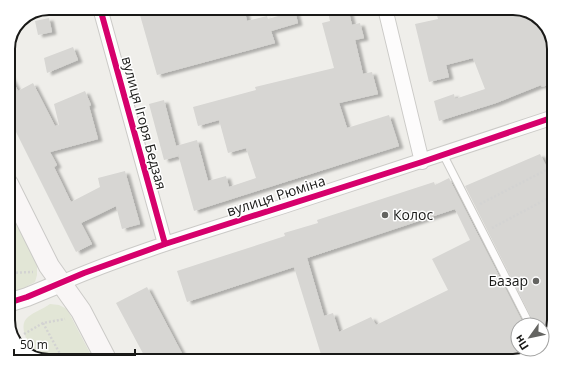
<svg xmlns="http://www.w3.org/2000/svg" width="562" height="369" viewBox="0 0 562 369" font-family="'Open Sans',sans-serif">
	<defs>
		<filter id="shadow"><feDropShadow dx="4.5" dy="2.5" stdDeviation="1" flood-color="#0004"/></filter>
	</defs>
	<rect width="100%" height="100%" fill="#efeeea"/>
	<path fill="#e2e6d6" d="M8 208 37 265V275L35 282 8 296Z
		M50 304 59 305 67 309 94 361H49L36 357C31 347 16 327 28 317 34 312 43 309 50 304Z"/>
	<path fill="#d7d6d3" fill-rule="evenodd" filter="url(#shadow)" d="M138 8H168L169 13 186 8H244L247 21 267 16 268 19 295 11 298 23 271 31 275 43 157 75Z
		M327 8H348L352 25 360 23 364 38 355 40 363 74 372 72 378 94 339 103 347 128 389 115 399 146 194 211 178 154 179 156 164 160 149 104 164 100 176 146 197 140 208 181 226 176 229 187 256 178 246 148 228 153 219 120 198 126 193 107 256 90 255 87 334 68 322 23 330 21Z
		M435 8H465L466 12 484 8H513L536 15 552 43 554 52V83L542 87 541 85 496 103 439 121 434 101 454 94 455 99 485 89 473 58 446 65 449 77 429 82 415 24 438 19Z
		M49 18 52 32 38 35 35 21Z
		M73 47 78 60 47 73 44 58Z
		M8 72 18 91 33 83 55 126 59 125 54 104 85 91 91 105 89 106 98 139 50 152 57 165 54 167 71 202 100 187 98 178 125 171 140 224 122 229 116 206 81 223 92 244 76 252 8 116Z
		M540 154 554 181V320L547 343 542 346V325H535L465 186Z
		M449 178 524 325H518V349H536L513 361H323L294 267 187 302 177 271 285 236 284 233 318 223 317 220 434 182 435 185ZM455 209 470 240 432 259 448 290 376 325 371 317 339 332 333 313 324 316 307 258Z
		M147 287 186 361H147L116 303Z"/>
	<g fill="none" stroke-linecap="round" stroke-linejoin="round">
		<defs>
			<path id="service" d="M443 154 530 325"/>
			<path id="minor" d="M100 8 165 244
				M385 8 422 162
				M61 283C133 252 209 230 284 206 374 177 464 147 554 117"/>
			<path id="tertiary" d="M8 303 27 297 61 283"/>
			<path id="secondary" d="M8 184 49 266 81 311 107 361"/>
		</defs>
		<use href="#service" stroke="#cbcac7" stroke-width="9"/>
		<use href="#minor" stroke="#cbcac7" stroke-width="16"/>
		<use href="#tertiary" stroke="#cbcac7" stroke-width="20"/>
		<use href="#secondary" stroke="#cbcac7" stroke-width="22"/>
		<path stroke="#d3d3d2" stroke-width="2.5" stroke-dasharray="2 2" stroke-linecap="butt" d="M480 204 554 166
			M492 228 554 195
			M8 267 11 272
			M8 273 33 272
			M43 323 64 361
			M24 334 43 323 65 319"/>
		<use href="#service" stroke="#fdfcfc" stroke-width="7"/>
		<use href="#minor" stroke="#fdfcfc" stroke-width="14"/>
		<use href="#tertiary" stroke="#fdfcfc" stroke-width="18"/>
		<use href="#secondary" stroke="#f9f6f6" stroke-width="20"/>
		<defs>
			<path id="cycleway" d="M100 8 165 244
				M8 303 27 297 84 273 165 244 422 162 554 117"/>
		</defs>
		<use href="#cycleway" stroke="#fff" stroke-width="8"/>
		<use href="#cycleway" stroke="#d6006c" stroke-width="6"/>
	</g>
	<g fill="#646461" stroke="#fff" stroke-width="1.5">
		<circle cx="385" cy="215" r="4"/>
		<circle cx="536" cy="281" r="4"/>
	</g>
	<g text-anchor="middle" stroke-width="3" stroke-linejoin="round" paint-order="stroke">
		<g font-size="14" fill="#191917" stroke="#fff">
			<text transform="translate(144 123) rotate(75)" y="5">вулиця Ігоря Бедзая</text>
			<text transform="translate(276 196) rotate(-18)" y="5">вулиця Рюміна</text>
		</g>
		<g font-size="14" fill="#191917" stroke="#fff" text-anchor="start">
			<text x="393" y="220">Колос</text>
			<text x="528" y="286" text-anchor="end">Базар</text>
		</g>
	</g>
	<path d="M0 0H562V369H0ZM49 15H513A34 34 0 0 1 547 49V320A34 34 0 0 1 513 354H49A34 34 0 0 1 15 320V49A34 34 0 0 1 49 15Z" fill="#fff" fill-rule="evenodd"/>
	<path fill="none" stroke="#191917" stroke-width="2" d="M49 15H513A34 34 0 0 1 547 49V320A34 34 0 0 1 513 354H49A34 34 0 0 1 15 320V49A34 34 0 0 1 49 15Z"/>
	<g transform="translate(530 337) rotate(237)"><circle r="19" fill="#ffffff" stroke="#a3a3a2"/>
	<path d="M0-3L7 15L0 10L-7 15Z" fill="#646461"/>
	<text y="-6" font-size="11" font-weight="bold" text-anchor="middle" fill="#191917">Пн</text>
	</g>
	<path d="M14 349v6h121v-6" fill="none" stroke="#191917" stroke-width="2"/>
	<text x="20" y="349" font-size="12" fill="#191917" stroke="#ffffff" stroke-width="3" paint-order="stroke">50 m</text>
</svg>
